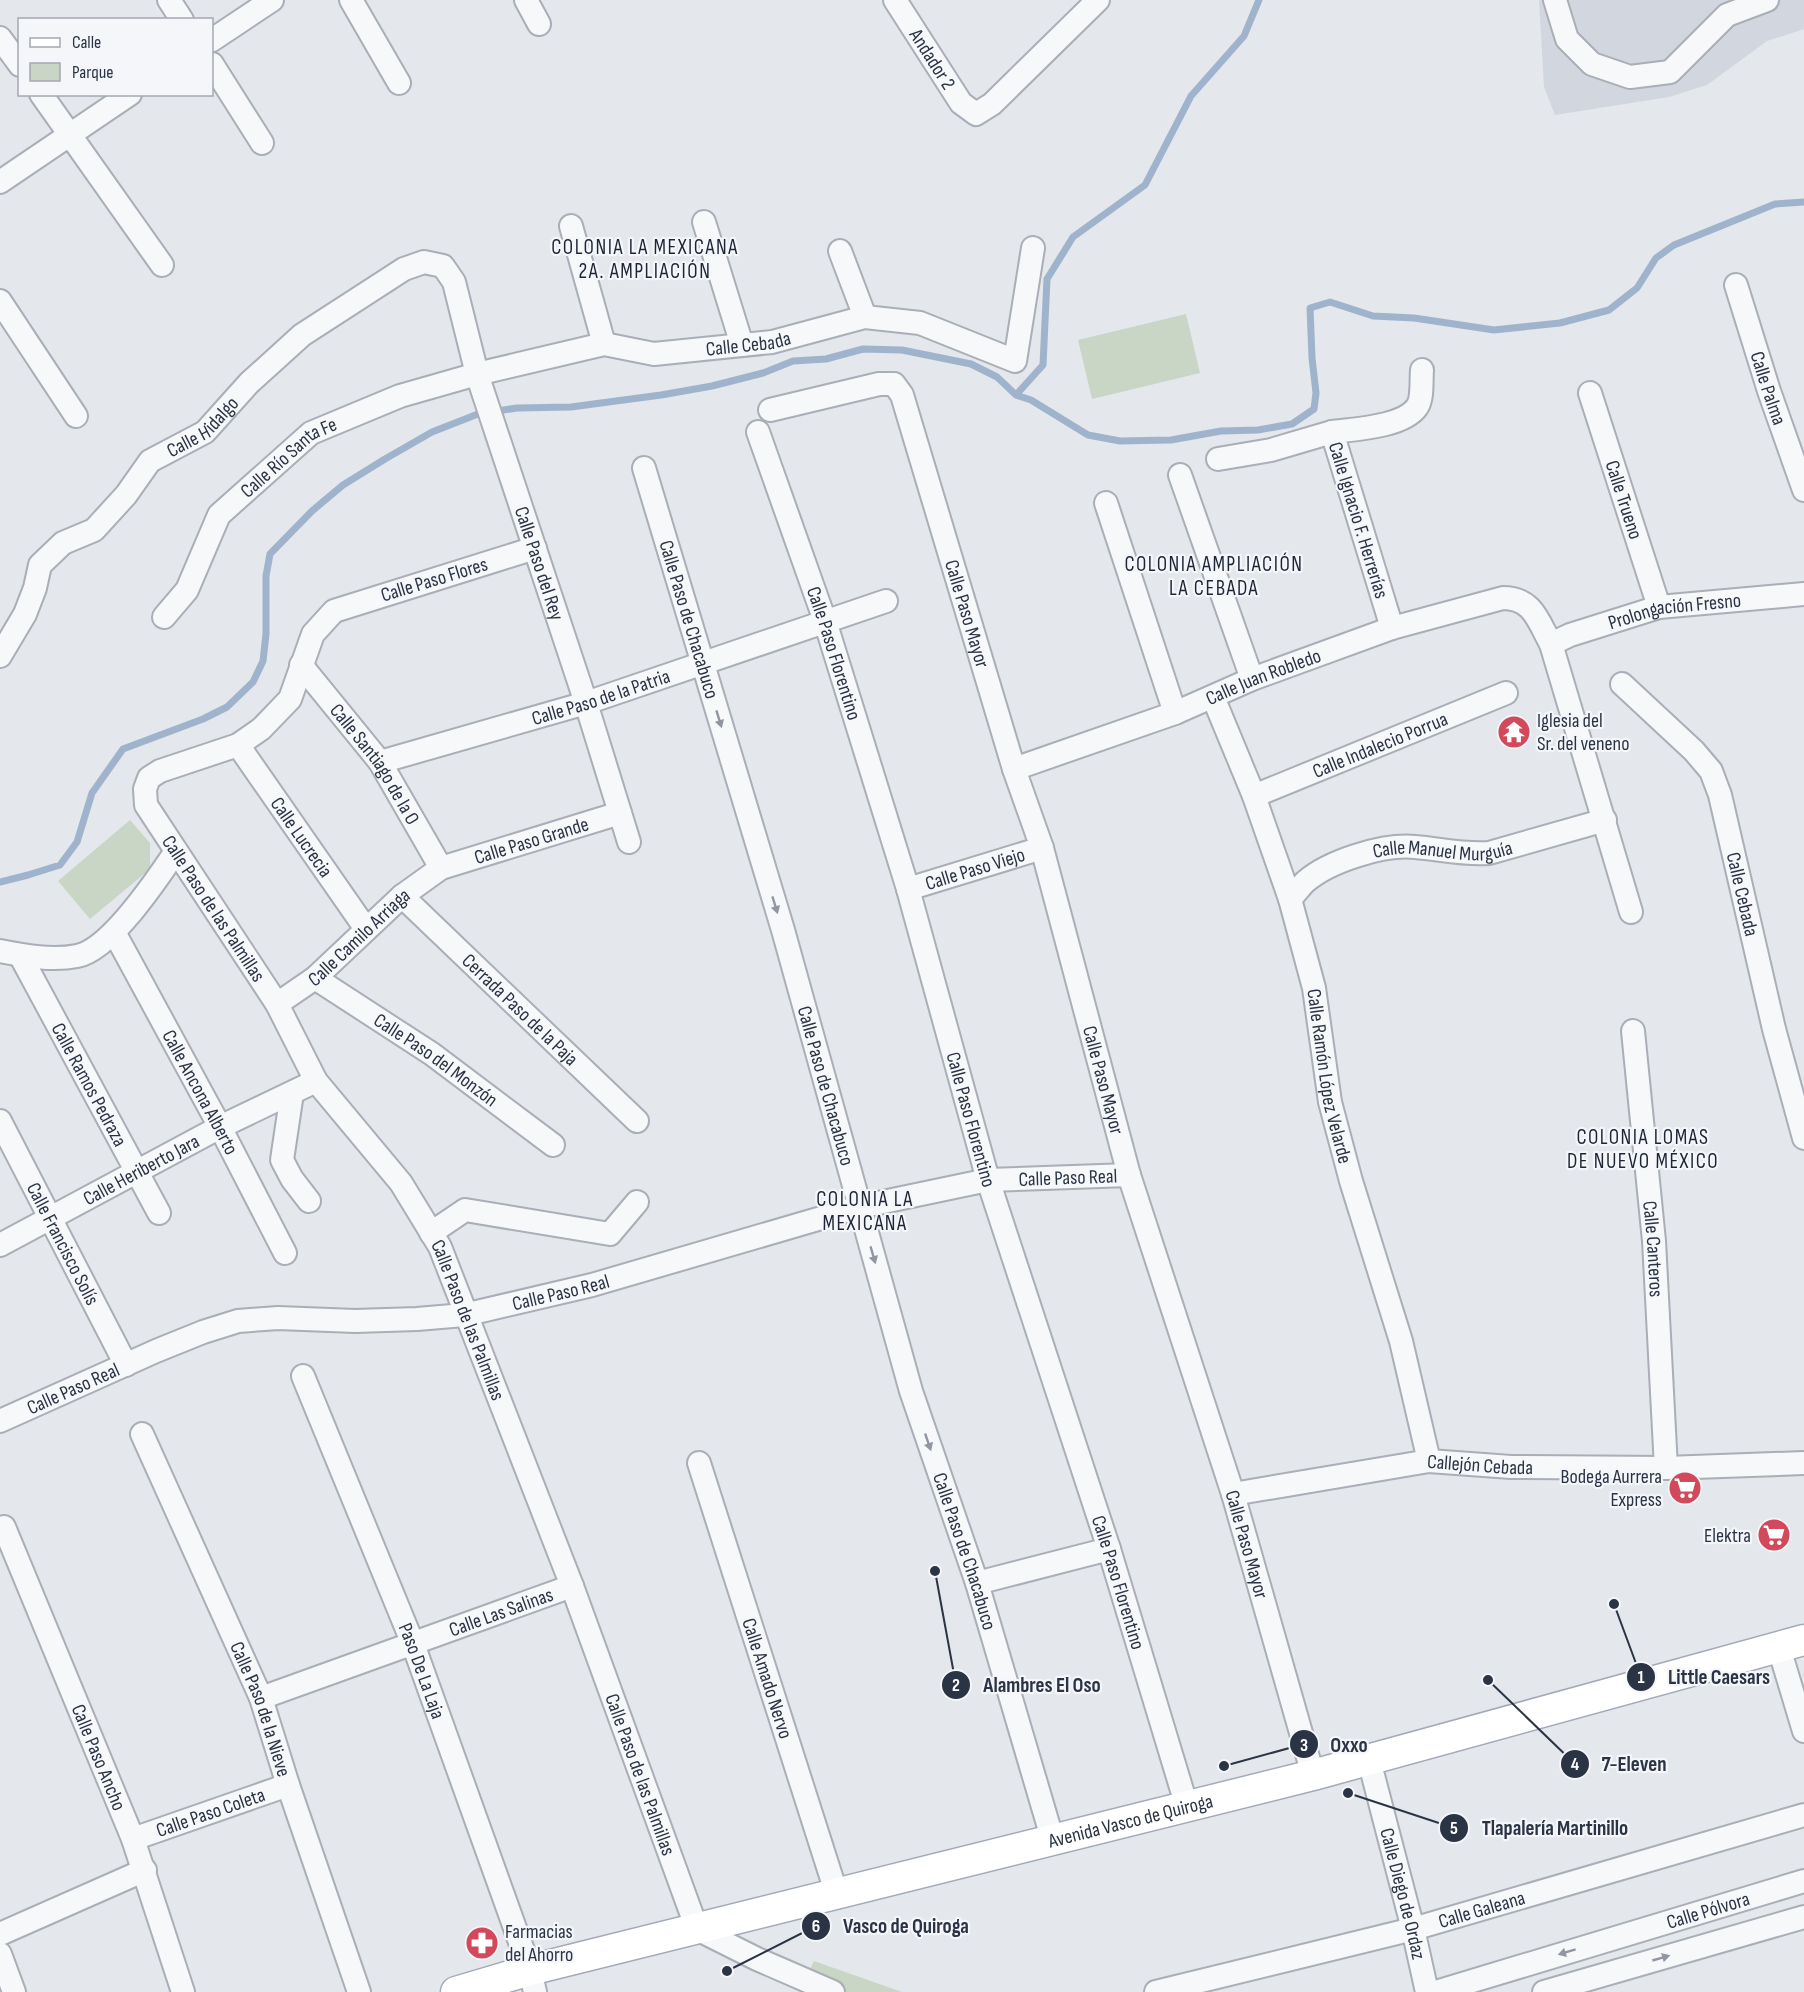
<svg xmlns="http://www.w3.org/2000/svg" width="1804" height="1992" viewBox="0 0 1804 1992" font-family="'Sofia Sans Condensed',sans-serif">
	<rect width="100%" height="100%" fill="#e4e7ec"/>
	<path fill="#d2d6de" d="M1539 0H1804V29L1767 41 1707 85 1669 97 1555 115 1544 87Z"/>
	<path fill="#c9d6c5" d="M1186 314 1200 373 1092 399 1078 340Z
		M130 820 150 843V869L90 919 58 881Z
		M814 1961 902 1992H799Z"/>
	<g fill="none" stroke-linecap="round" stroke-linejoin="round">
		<path stroke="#9fb4cc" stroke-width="7" d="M1016 395 1043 365 1047 279 1073 237 1145 185 1191 96 1244 36 1259 0
			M0 882 28 875 60 865 77 842 92 793 123 749 203 719 227 707 253 682 263 661 266 634V576L270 554 312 511 343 485 385 459 432 432 478 414 517 408 571 407 661 395 712 386 763 373 793 361 826 359 863 349 902 350 971 364 997 377 1016 395 1031 400 1088 435 1120 441 1171 440 1221 431 1258 430 1292 424 1314 409 1316 393 1312 358 1310 308 1330 302 1373 316 1414 318 1494 330 1560 323 1609 310 1637 288 1656 258 1674 245 1775 204 1804 202"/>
		<defs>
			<g id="minor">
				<path d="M169 0 182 20"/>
				<path d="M351 0 399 83"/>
				<path d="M526 0 539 24"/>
				<path id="s1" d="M895 0 961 103 976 114 992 104 1098 0"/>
				<path d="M1555 0 1567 39 1592 64 1630 77 1670 72 1727 15 1767 0"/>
				<path d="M0 38 20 65"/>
				<path d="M212 40 272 0"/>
				<path d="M212 64 262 143"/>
				<path d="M41 94 162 265"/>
				<path d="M0 182 130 94"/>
				<path d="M704 222 742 345"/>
				<path d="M571 226 604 344"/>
				<path d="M840 251 865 317"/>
				<path id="s2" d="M1736 285 1769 391 1804 490"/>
				<path d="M0 301 76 416"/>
				<path id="s3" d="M1590 393 1659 607"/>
				<path id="s4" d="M770 410 879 384H894L902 395 1014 769 1042 848 1129 1175 1233 1494 1313 1775"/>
				<path id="s5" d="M758 432 825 621 908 889 988 1180 1109 1549 1187 1807"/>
				<path d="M1218 459 1271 450 1332 432"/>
				<path id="s6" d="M644 468 783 930 911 1391 977 1583 1053 1841"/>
				<path d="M1180 475 1252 679"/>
				<path d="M1106 503 1175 713"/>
				<path id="s7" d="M535 548 334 611 313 634 290 699 261 729 238 745 160 771 149 778 145 789 146 805 277 1004 316 1081 401 1183 440 1247 572 1586 697 1929 757 1959 833 1992"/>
				<path id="s8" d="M164 617 187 590 219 515 311 433 400 396 477 374 604 344 654 354 772 342 865 317 920 323 1015 361 1033 248"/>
				<path d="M1392 628 1332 432C1355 429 1403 427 1417 407 1423 399 1421 380 1422 370"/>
				<path id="s9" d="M1551 644 1570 635 1659 607 1804 594"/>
				<path id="s10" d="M0 656 25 614 35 588 40 565 63 543 94 530 126 495 150 461 205 432 249 383 302 335 404 269 424 262 443 266 454 282 477 374 586 703 629 842"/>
				<path id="s11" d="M301 665 380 762 441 868"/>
				<path id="s12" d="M1622 684 1694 751 1711 771 1720 795 1774 1029 1804 1138"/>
				<path id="s13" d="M1213 697 1254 796 1290 899 1314 988 1330 1102 1351 1181 1401 1341 1429 1461"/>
				<path id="s14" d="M238 745 366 929"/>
				<path id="s15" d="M380 762 586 703 886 601"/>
				<path id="s16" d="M1014 769 1175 713 1252 679 1392 628 1503 598C1533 598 1538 621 1551 644L1631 912"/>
				<path id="s17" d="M1254 796 1506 693"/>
				<path id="s18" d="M908 889 1042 848"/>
				<path id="s19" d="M402 896 637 1121"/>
				<path id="s20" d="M1290 899C1295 894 1300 887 1305 882 1329 861 1383 844 1415 847 1440 849 1463 855 1489 853L1605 820"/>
				<path id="s21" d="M114 932 220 1127 285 1253"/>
				<path d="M0 951C26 956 52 961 77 956 110 950 158 878 176 851"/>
				<path id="s22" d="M20 955 159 1213"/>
				<path id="s23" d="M315 978 432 1054 553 1145"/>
				<path id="s24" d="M277 1004 315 978 402 896 441 868 620 813"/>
				<path id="s25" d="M1633 1031 1654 1241 1666 1468"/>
				<path d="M292 1093 282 1160 292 1179 309 1201"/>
				<path id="s26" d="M0 1121 126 1365"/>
				<path d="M431 1233 465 1210 610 1234 637 1202"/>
				<path id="s27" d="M0 1245 220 1127 316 1081"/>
				<path id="s28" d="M303 1376 413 1644 530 1970 535 1992"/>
				<path id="s29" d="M0 1421 156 1351 203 1332 238 1321 278 1318 355 1321 417 1319 464 1315 592 1285 859 1207 988 1180 1129 1175"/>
				<path id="s30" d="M142 1434 261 1698 288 1785 359 1992"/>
				<path id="s31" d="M699 1463 837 1895"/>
				<path id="s32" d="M1233 1494 1429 1461 1511 1467 1666 1468 1804 1463"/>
				<path id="s33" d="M4 1527 133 1839 183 1992"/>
				<path d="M977 1583 1109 1549"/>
				<path d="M1779 1648 1804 1731"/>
				<path id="s34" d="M261 1698 572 1586"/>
				<path id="s35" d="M1369 1760 1413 1929 1427 1992"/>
				<path id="s36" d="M133 1839 288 1785"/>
				<path d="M0 1934 145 1870"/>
				<path d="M0 1954 14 1992"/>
				<path id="s37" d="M1156 1992 1413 1929 1804 1815"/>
				<path id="s38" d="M1436 1992 1804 1881"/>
				<path d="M1544 1992 1804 1917"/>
			</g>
			<g id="major">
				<path id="s39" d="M456 1992 530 1970 1313 1775 1804 1640"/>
			</g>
		</defs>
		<use href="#minor" stroke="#a9aeb7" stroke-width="26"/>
		<use href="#major" stroke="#a3abb8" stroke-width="33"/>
		<use href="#minor" stroke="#f7f8fa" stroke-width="22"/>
		<use href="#major" stroke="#fff" stroke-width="30"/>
	</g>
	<defs><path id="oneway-solid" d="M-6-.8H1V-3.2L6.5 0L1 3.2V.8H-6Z" transform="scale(1.5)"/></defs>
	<g fill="#9196a0">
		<use href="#oneway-solid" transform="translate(719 719) rotate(73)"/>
		<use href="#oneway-solid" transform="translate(775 905) rotate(73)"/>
		<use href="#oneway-solid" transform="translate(873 1255) rotate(74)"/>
		<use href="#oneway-solid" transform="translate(928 1442) rotate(71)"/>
		<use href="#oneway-solid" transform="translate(1567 1952) rotate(163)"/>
		<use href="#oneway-solid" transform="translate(1661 1958) rotate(-16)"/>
	</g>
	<defs>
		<symbol id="temple-disc" viewBox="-11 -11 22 22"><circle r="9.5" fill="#d1495b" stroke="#f4f6f9"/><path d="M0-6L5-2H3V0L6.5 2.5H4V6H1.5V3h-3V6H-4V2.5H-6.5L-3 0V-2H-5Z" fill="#fff"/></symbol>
		<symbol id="supermarket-disc" viewBox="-11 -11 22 22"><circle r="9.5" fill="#d1495b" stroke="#f4f6f9"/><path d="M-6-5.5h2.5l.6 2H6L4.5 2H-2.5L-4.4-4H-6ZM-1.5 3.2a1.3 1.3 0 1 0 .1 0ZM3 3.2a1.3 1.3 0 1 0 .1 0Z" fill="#fff"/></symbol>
		<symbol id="pharmacy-disc" viewBox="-11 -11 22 22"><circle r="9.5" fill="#d1495b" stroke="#f4f6f9"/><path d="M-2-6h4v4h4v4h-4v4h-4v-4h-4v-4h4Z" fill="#fff"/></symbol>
	</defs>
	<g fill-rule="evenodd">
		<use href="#temple-disc" x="1495" y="713" width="38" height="38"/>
		<use href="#supermarket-disc" x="1666" y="1469" width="38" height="38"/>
		<use href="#supermarket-disc" x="1755" y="1516" width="38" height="38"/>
		<use href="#pharmacy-disc" x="463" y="1924" width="38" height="38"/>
	</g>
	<g text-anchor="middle" stroke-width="4.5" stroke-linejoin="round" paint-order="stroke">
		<g font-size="20" fill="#2b3445" stroke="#f4f6f9">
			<text dy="7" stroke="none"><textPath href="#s1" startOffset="70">Andador 2</textPath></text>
			<text dy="7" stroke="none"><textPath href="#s8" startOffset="693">Calle Cebada</textPath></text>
			<text dy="7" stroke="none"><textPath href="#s2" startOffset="108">Calle Palma</textPath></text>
			<text dy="7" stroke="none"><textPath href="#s10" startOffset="318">Calle Hidalgo</textPath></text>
			<text dy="7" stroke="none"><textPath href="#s8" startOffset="208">Calle Río Santa Fe</textPath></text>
			<text dy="7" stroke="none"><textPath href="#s3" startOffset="112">Calle Trueno</textPath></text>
			<text transform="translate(1359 520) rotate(73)" y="7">Calle Ignacio F. Herrerías</text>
			<text dy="7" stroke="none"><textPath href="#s10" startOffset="930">Calle Paso del Rey</textPath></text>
			<text transform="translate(434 579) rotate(-17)" y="7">Calle Paso Flores</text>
			<text dy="7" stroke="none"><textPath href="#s9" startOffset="129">Prolongación Fresno</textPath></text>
			<text dy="7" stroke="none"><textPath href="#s4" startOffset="369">Calle Paso Mayor</textPath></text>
			<text dy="7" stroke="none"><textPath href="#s6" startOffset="158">Calle Paso de Chacabuco</textPath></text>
			<text dy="7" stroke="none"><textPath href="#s5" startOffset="234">Calle Paso Florentino</textPath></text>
			<text dy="7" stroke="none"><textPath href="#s16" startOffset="266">Calle Juan Robledo</textPath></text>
			<text dy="7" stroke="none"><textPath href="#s15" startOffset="230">Calle Paso de la Patria</textPath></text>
			<text dy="7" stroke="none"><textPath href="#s17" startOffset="136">Calle Indalecio Porrua</textPath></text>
			<text dy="7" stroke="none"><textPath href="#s11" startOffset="124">Calle Santiago de la O</textPath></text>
			<text dy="7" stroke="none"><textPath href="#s14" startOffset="112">Calle Lucrecia</textPath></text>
			<text dy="7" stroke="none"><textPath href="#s24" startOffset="308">Calle Paso Grande</textPath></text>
			<text dy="7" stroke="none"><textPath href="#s20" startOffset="168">Calle Manuel Murguía</textPath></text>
			<text dy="7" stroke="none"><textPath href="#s18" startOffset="70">Calle Paso Viejo</textPath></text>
			<text dy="7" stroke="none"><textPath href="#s12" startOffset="252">Calle Cebada</textPath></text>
			<text dy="7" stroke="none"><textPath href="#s7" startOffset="627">Calle Paso de las Palmillas</textPath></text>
			<text dy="7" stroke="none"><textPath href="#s24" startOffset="106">Calle Camilo Arriaga</textPath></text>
			<text dy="7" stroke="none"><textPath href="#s19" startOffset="164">Cerrada Paso de la Paja</textPath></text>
			<text dy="7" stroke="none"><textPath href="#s23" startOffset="146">Calle Paso del Monzón</textPath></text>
			<text dy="7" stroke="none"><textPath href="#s13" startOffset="398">Calle Ramón López Velarde</textPath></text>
			<text dy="7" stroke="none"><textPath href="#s4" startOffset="855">Calle Paso Mayor</textPath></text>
			<text dy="7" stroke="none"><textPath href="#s22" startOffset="147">Calle Ramos Pedraza</textPath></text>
			<text dy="7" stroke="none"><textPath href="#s6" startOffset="644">Calle Paso de Chacabuco</textPath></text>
			<text dy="7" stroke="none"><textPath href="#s21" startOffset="182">Calle Ancona Alberto</textPath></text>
			<text dy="7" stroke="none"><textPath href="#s5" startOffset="720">Calle Paso Florentino</textPath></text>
			<text dy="7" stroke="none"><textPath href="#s27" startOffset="160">Calle Heriberto Jara</textPath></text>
			<text dy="7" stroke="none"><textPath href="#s29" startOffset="1106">Calle Paso Real</textPath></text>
			<text dy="7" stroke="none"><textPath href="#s26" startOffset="138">Calle Francisco Solís</textPath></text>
			<text dy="7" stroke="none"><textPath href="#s25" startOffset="219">Calle Canteros</textPath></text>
			<text dy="7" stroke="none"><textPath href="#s29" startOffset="584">Calle Paso Real</textPath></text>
			<text dy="7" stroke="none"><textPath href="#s7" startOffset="1114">Calle Paso de las Palmillas</textPath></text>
			<text dy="7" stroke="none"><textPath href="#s29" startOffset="80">Calle Paso Real</textPath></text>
			<text dy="7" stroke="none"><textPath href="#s32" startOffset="250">Callejón Cebada</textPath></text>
			<text dy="7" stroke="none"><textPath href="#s4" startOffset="1341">Calle Paso Mayor</textPath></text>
			<text dy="7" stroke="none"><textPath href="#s6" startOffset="1130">Calle Paso de Chacabuco</textPath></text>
			<text dy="7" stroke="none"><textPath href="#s5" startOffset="1206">Calle Paso Florentino</textPath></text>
			<text dy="7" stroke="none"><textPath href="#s34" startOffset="255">Calle Las Salinas</textPath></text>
			<text dy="7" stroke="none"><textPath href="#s28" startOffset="318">Paso De La Laja</textPath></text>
			<text dy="7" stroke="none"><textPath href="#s31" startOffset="226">Calle Amado Nervo</textPath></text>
			<text dy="7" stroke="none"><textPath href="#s30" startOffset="300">Calle Paso de la Nieve</textPath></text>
			<text dy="7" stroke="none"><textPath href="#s33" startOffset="249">Calle Paso Ancho</textPath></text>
			<text dy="7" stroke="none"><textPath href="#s7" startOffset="1600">Calle Paso de las Palmillas</textPath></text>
			<text dy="7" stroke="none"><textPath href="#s36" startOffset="82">Calle Paso Coleta</textPath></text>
			<text dy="7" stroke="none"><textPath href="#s39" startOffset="696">Avenida Vasco de Quiroga</textPath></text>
			<text dy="7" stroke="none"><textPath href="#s35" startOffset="138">Calle Diego de Ordaz</textPath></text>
			<text dy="7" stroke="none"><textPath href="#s37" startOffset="336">Calle Galeana</textPath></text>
			<text dy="7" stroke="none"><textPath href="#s38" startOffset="284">Calle Pólvora</textPath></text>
		</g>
		<g font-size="20" fill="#2b3445" stroke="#f4f6f9" text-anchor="start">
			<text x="1537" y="727">Iglesia del<tspan x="1537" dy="23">Sr. del veneno</tspan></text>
			<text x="1662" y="1483" text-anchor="end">Bodega Aurrera<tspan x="1662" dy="23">Express</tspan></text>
			<text x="1751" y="1542" text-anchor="end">Elektra</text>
			<text x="505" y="1938">Farmacias<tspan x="505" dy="23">del Ahorro</tspan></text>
		</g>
		<g font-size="21" letter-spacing="1.5" fill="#1d2536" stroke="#f4f6f9">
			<text x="645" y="254">COLONIA LA MEXICANA<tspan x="645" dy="24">2A. AMPLIACIÓN</tspan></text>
			<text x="1214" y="571">COLONIA AMPLIACIÓN<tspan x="1214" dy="24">LA CEBADA</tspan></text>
			<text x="1643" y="1144">COLONIA LOMAS<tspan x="1643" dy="24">DE NUEVO MÉXICO</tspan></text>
			<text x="865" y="1206">COLONIA LA<tspan x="865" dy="24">MEXICANA</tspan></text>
		</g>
	</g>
	<path fill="none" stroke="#2b3445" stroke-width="2" d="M1614 1604L1641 1677M935 1571L956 1685M1224 1766L1304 1744M1488 1680L1575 1764M1348 1793L1454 1828M727 1971L816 1926"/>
	<g fill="#2b3445" stroke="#f4f6f9" stroke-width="2">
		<circle cx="1614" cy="1604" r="6"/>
		<circle cx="935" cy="1571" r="6"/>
		<circle cx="1224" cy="1766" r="6"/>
		<circle cx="1488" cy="1680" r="6"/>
		<circle cx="1348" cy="1793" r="6"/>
		<circle cx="727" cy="1971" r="6"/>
		<circle cx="1641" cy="1677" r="15"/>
		<circle cx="956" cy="1685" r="15"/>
		<circle cx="1304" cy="1744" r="15"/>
		<circle cx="1575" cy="1764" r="15"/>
		<circle cx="1454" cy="1828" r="15"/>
		<circle cx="816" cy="1926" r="15"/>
	</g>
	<g font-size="18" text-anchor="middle" font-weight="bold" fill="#fff">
		<text x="1641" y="1683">1</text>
		<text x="956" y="1691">2</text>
		<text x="1304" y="1751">3</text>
		<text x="1575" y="1770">4</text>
		<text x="1454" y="1834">5</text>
		<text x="816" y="1932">6</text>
	</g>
	<g font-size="21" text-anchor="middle" font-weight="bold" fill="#2b3445" stroke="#f4f6f9" stroke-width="4.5" stroke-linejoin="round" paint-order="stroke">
		<text x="1719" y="1684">Little Caesars</text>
		<text x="1042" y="1692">Alambres El Oso</text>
		<text x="1349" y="1752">Oxxo</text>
		<text x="1634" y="1771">7-Eleven</text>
		<text x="1555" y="1835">Tlapalería Martinillo</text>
		<text x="906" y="1933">Vasco de Quiroga</text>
	</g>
	<rect x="18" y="18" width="195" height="78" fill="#f4f6f9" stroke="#a4a8b1" stroke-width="1.5"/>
	<rect x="30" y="38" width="30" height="9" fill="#ffffff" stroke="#a4a8b1" stroke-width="1.5"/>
	<text x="72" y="48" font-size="18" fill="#2b3445">Calle</text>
	<rect x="30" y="63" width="30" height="18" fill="#c9d6c5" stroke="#a4a8b1" stroke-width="1.5"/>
	<text x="72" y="78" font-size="18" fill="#2b3445">Parque</text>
</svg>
